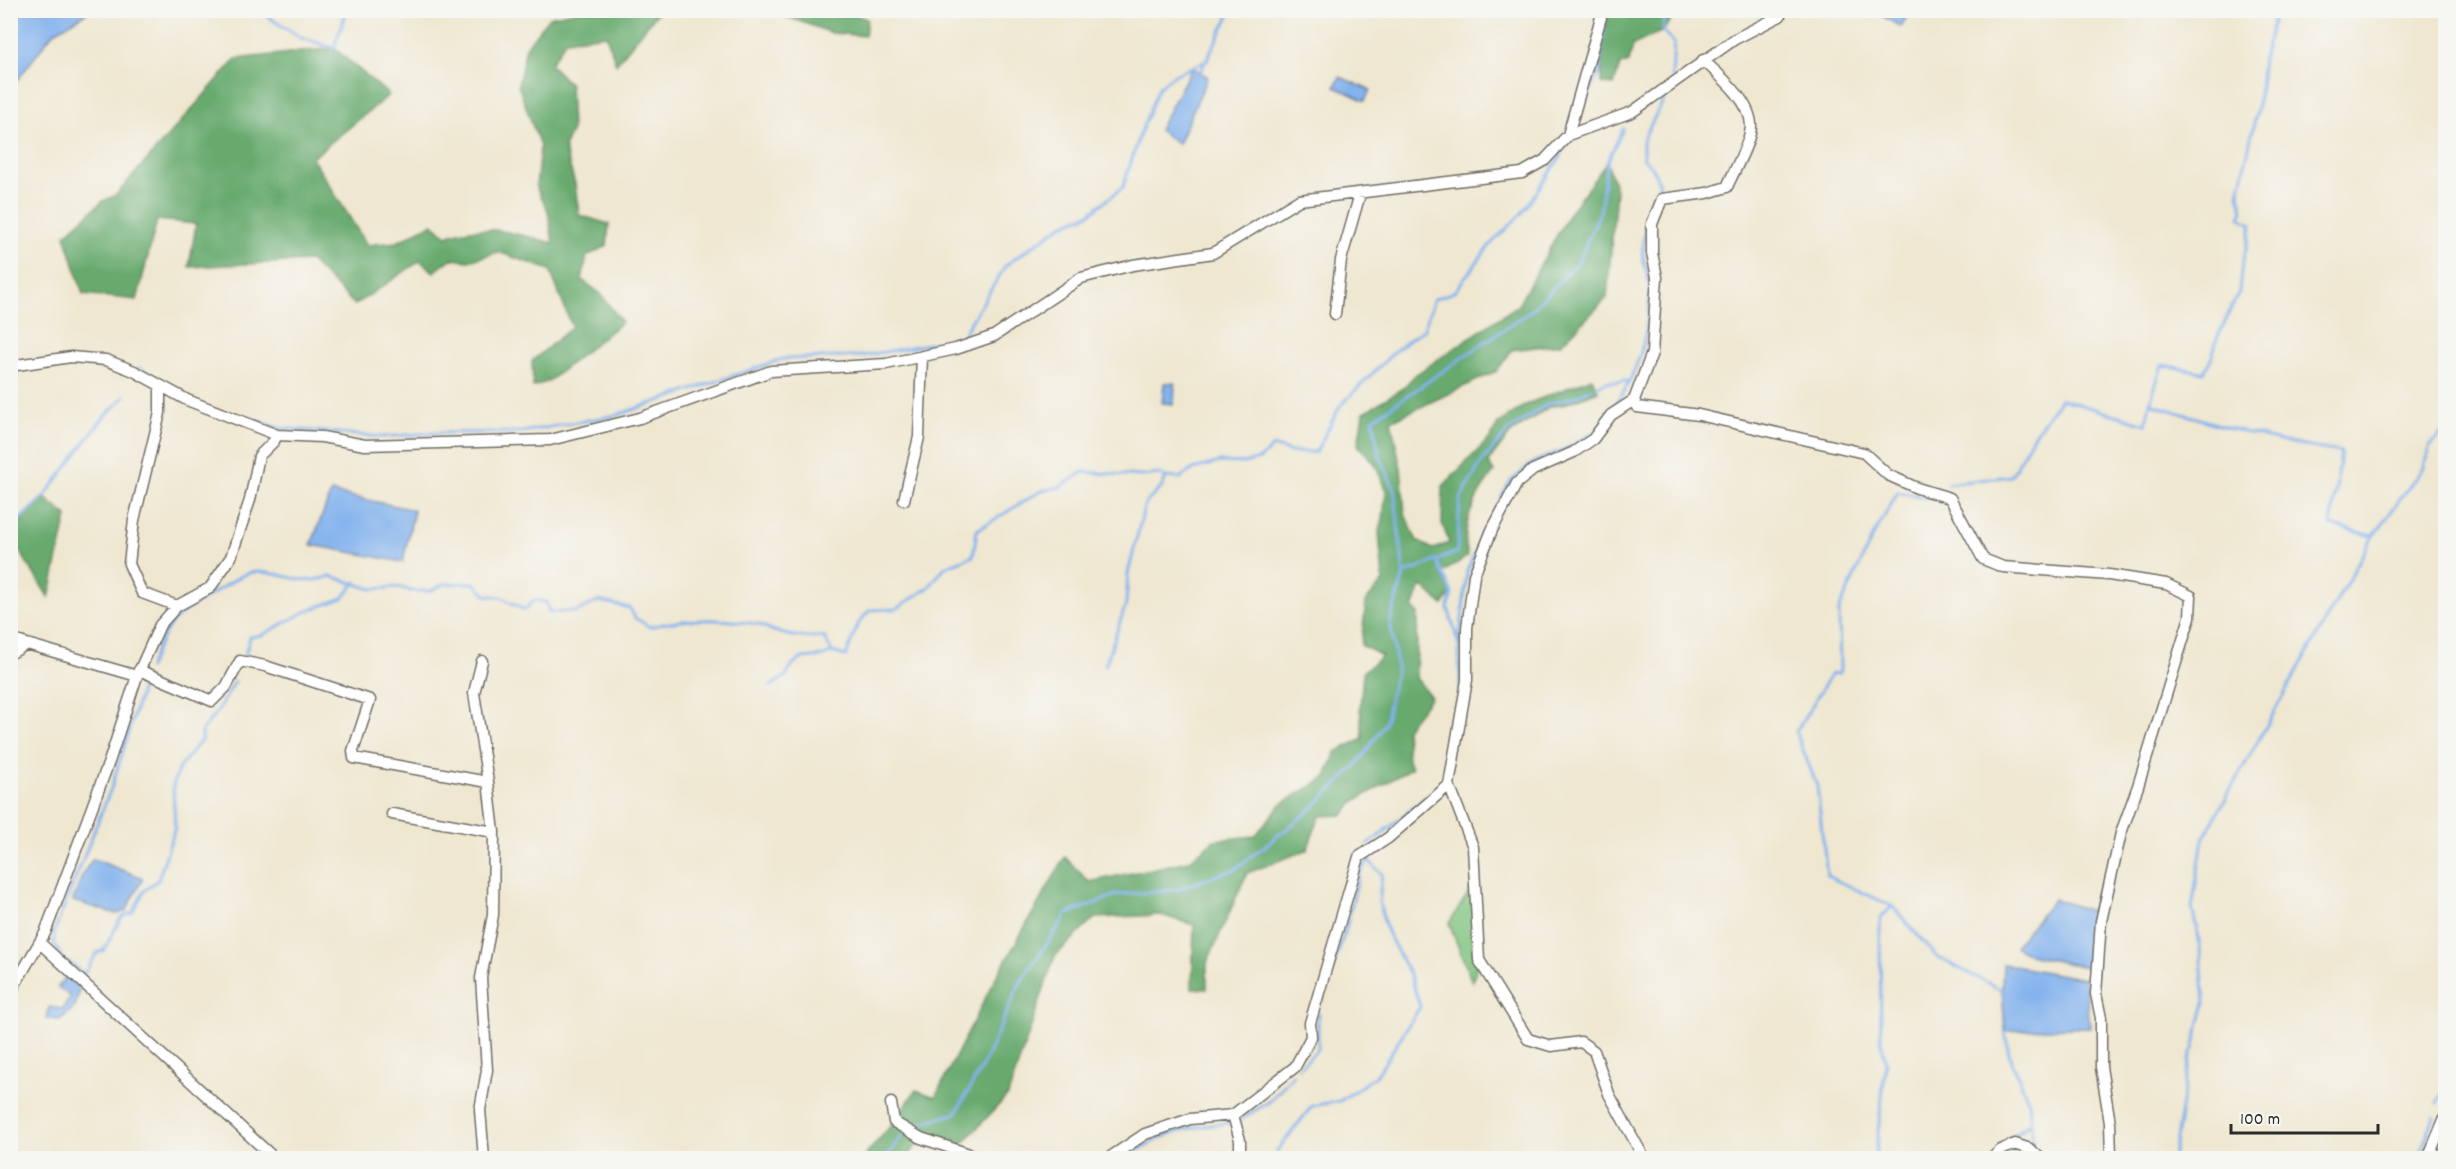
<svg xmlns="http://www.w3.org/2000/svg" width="2456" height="1169" viewBox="0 0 2456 1169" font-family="Dekko,sans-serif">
	<rect width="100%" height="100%" fill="#f6f6f2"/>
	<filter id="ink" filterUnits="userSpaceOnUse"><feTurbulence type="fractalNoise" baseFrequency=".0167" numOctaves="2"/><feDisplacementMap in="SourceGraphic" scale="12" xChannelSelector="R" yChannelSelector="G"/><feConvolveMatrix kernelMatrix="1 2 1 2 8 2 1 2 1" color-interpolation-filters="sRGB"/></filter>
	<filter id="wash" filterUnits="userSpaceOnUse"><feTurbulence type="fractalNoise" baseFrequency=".008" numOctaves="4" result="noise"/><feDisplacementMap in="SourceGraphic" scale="24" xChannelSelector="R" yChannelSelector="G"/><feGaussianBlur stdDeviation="1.35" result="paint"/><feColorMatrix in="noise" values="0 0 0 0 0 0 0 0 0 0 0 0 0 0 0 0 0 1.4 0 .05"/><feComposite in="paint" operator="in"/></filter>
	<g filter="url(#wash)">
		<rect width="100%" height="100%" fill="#efe7d0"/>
		<path fill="#80c580" stroke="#567856" stroke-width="1.5" d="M1475 883 1479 960 1472 982 1449 923Z"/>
		<path fill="#68aa6e" stroke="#4a6a4c" stroke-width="1.5" d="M583 10 659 11 616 64 606 35 566 40 550 64 570 84 572 130 564 147 575 184 579 215 609 224 607 246 587 256 582 280 600 293 622 322 549 381 533 387 532 361 572 327 550 270 498 252 469 261 451 259 434 272 420 261 355 305 310 261 189 267 196 224 157 220 137 300 83 294 65 235 103 201 116 195 236 59 334 48 389 95 312 158 367 245 397 242 432 224 447 236C479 221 521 235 553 243L548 211 536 187 540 146 518 85 526 47 549 17Z
			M771 11H844L867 19 865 36 832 33Z
			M1609 11H1678L1663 31 1633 45 1629 62 1620 65 1614 85 1601 83 1604 38Z
			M1607 162 1616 190 1607 298 1561 344 1512 350 1497 371 1391 421 1401 468 1405 514 1417 541 1433 549 1449 543 1442 523 1443 486 1490 438 1498 424 1527 404 1592 378 1598 391 1562 405 1550 406 1510 434 1488 462 1494 472C1475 496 1460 526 1468 556L1441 574 1452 593 1443 605 1421 586 1413 608 1418 613 1416 678 1431 697 1406 729 1408 760 1412 768 1355 801 1343 815 1320 816 1307 850 1247 873 1207 963V989L1192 988 1194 925 1161 915 1095 918 1055 956 1008 1095 957 1150 921 1139 907 1158H863L894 1122 916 1090 935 1097 995 979 1065 857 1089 882 1189 861 1214 840 1255 836 1280 805 1326 777 1336 752 1363 738 1360 708 1363 672 1382 656 1361 645 1366 601 1383 581 1379 532 1383 519 1386 491 1375 464 1358 445 1363 413 1403 388 1415 375 1518 305 1570 212Z
			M44 497 67 516 49 598 11 537V528Z"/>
		<path fill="#83b2ed" stroke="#576e8c" stroke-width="1.5" d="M11 10 90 11 53 33 15 83 11 97Z
			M1874 11H1910L1901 27Z
			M1192 67 1208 77 1178 144 1159 130Z
			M1340 77 1370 90 1365 101 1335 87Z
			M1164 383H1175L1174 404 1162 403Z
			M331 492 414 510 403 562 311 545Z
			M93 859 143 878 126 911 116 914 73 901 83 873Z
			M2054 899 2095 912 2086 967 2029 955 2015 946Z
			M2003 964 2085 979 2090 1027 2005 1031 2002 990Z
			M66 976 80 987 75 1007 60 1020 47 1019 49 1007 62 1009 71 997 58 987Z"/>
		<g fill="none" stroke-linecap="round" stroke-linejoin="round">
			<path stroke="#83b2ed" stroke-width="3" d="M232 10 236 13 264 14 301 38 334 48 347 10
				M1664 10 1663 31 1674 43 1672 77
				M1200 72 1232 10
				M1578 117 1585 98 1599 74 1605 21
				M139 368 157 378
				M1612 408C1639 376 1650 329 1650 288 1650 277 1644 267 1643 256 1641 232 1650 207 1660 185L1652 167 1643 158V140L1666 95
				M243 416 279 428 382 437 433 433 522 432 617 415 783 359 863 356 961 338 1006 265 1062 225 1089 214 1123 187 1140 134 1159 87 1174 75 1208 60
				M1947 484 2011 476 2033 436 2061 399 2146 424 2150 403
				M1932 499 1898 492 1871 540 1839 610 1840 673 1831 674 1796 732 1817 786 1827 876 1892 906 1937 957 2002 990
				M10 528 44 497 104 417 125 396
				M2374 535 2424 467 2429 448 2446 428
				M1436 560 1452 593 1448 608 1459 645
				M1404 574 1457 552 1460 500 1480 464 1508 431 1547 404 1574 397 1607 382 1629 381
				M244 659 250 637 262 635 307 611 343 598 356 582
				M1105 666 1126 604 1128 574 1145 504 1162 487 1166 477
				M149 668C169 616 175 616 220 589 232 582 243 572 257 572 283 572 304 587 330 576L372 589 399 587 411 591H430L444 584 474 583 486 595 501 597 525 610 533 600 546 602 549 611C558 615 566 609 575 612L599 601 630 608 635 618 650 627C686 617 721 619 757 624 763 625 768 629 774 631 790 637 807 638 824 637L832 652 846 656 858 624 870 610 896 609 928 588 945 567 973 556 977 530 1041 491 1060 487 1083 472 1142 476 1159 474 1166 477 1180 478 1193 469 1220 462 1244 463 1260 459 1273 446 1291 452H1316L1340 406 1396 350 1424 329 1434 299 1454 292 1490 245 1522 213 1559 159 1562 148 1575 137
				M771 686 786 676 793 664 803 658 824 656 832 652
				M1460 688 1459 647 1467 571 1487 525 1510 482 1536 461 1571 447 1591 434
				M1368 845 1444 783 1445 777
				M61 956 54 943V932L112 786 145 678
				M68 962 84 974 97 953 104 950 121 918 133 912 144 891 158 880 175 828 173 785 179 768 202 739V730L217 712 235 681
				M2005 1031 2009 1054 2029 1103 2033 1143
				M1299 1068 1318 1049V1013
				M2438 1103 2446 1085
				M1240 1120 1270 1101 1293 1075
				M917 1125 956 1113 985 1061 1020 983 1067 914 1116 895 1176 890 1235 869 1307 813 1356 766 1385 724 1397 666 1390 622 1404 574 1394 489 1379 454 1373 419 1532 310 1579 261 1600 212 1607 162 1623 129
				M2004 1143 2031 1123
				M2023 1151 2028 1156 2027 1158
				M886 1158 902 1136
				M1126 1158C1166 1131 1182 1128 1229 1123
				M1278 1158 1277 1151 1312 1106 1340 1101 1377 1075 1420 1007 1411 977 1387 932 1379 902 1382 874 1368 860 1359 874 1347 925 1322 1001
				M1875 1158 1886 1062 1881 1041 1880 919 1892 906
				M2173 1158 2187 1072 2205 1003 2199 939 2192 908 2203 839 2373 536 2331 525 2341 452C2275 443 2213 424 2150 403L2162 365 2203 372 2210 363 2218 336 2239 292 2241 270 2252 224 2240 218 2243 210 2239 194 2258 105 2263 59 2276 10
				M2418 1158 2434 1117
				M2439 1158 2446 1140"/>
		</g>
	</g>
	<g filter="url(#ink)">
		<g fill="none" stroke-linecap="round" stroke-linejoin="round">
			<defs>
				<path id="street" d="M1568 135 1603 10
					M1335 314 1341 260 1360 194
					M10 366 71 357 106 360 134 371 187 400 277 435
					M160 387V413L134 520 129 564 142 593 177 606
					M1634 400 1637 407 1699 415 1864 453 1888 475 1917 488 1950 498 1983 559 2003 567 2109 575 2166 584 2191 596 2190 617 2138 786 2121 833 2101 921 2096 994 2101 1018V1067L2110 1123 2111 1158
					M904 500 919 437 922 356
					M13 640 137 676
					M10 654 27 644
					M139 670 212 701 226 687 240 661 265 666 370 700 353 751 354 758 488 782 474 693 482 661
					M392 814 494 832 488 782
					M40 943 274 1158
					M10 993 45 933 110 759 137 676 160 625 177 606 210 588 231 557 250 500 259 456 274 441 277 435 322 437 365 445 550 440 640 418 771 371 886 364 956 349 994 336 1081 278 1133 265 1213 253 1299 200 1522 173 1545 160 1568 135 1632 112 1735 39 1780 16 1782 10
					M891 1103 894 1122 921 1138 981 1158
					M1233 1115 1240 1140V1158
					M484 1158 480 1110 487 1070 481 978 493 915 494 832
					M1109 1158 1145 1134 1190 1119 1233 1115 1295 1067 1311 1037 1310 1023 1359 857 1388 838 1449 785
					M1644 1158 1609 1094 1594 1051 1581 1042 1551 1046 1528 1039 1479 960 1473 847 1449 785 1467 680V628L1474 575 1492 530 1517 483 1533 470 1574 452 1593 439 1611 415 1634 400 1652 353 1657 277 1652 253V224L1662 199 1707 193 1727 187C1733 173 1751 141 1751 126 1751 101 1720 76 1703 60
					M1992 1158 2001 1150 2015 1144 2030 1149 2040 1158
					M2428 1158 2446 1115"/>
			</defs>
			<use href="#street" stroke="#706d65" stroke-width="13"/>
			<use href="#street" stroke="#fff" stroke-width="10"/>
		</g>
	</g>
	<rect width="2456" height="1169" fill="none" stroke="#f6f6f2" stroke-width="36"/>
	<path d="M2231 1124v9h147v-9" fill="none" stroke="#2b2b2b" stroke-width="3"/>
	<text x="2240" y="1124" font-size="18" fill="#2b2b2b" stroke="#f6f6f2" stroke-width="4.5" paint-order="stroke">100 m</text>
</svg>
